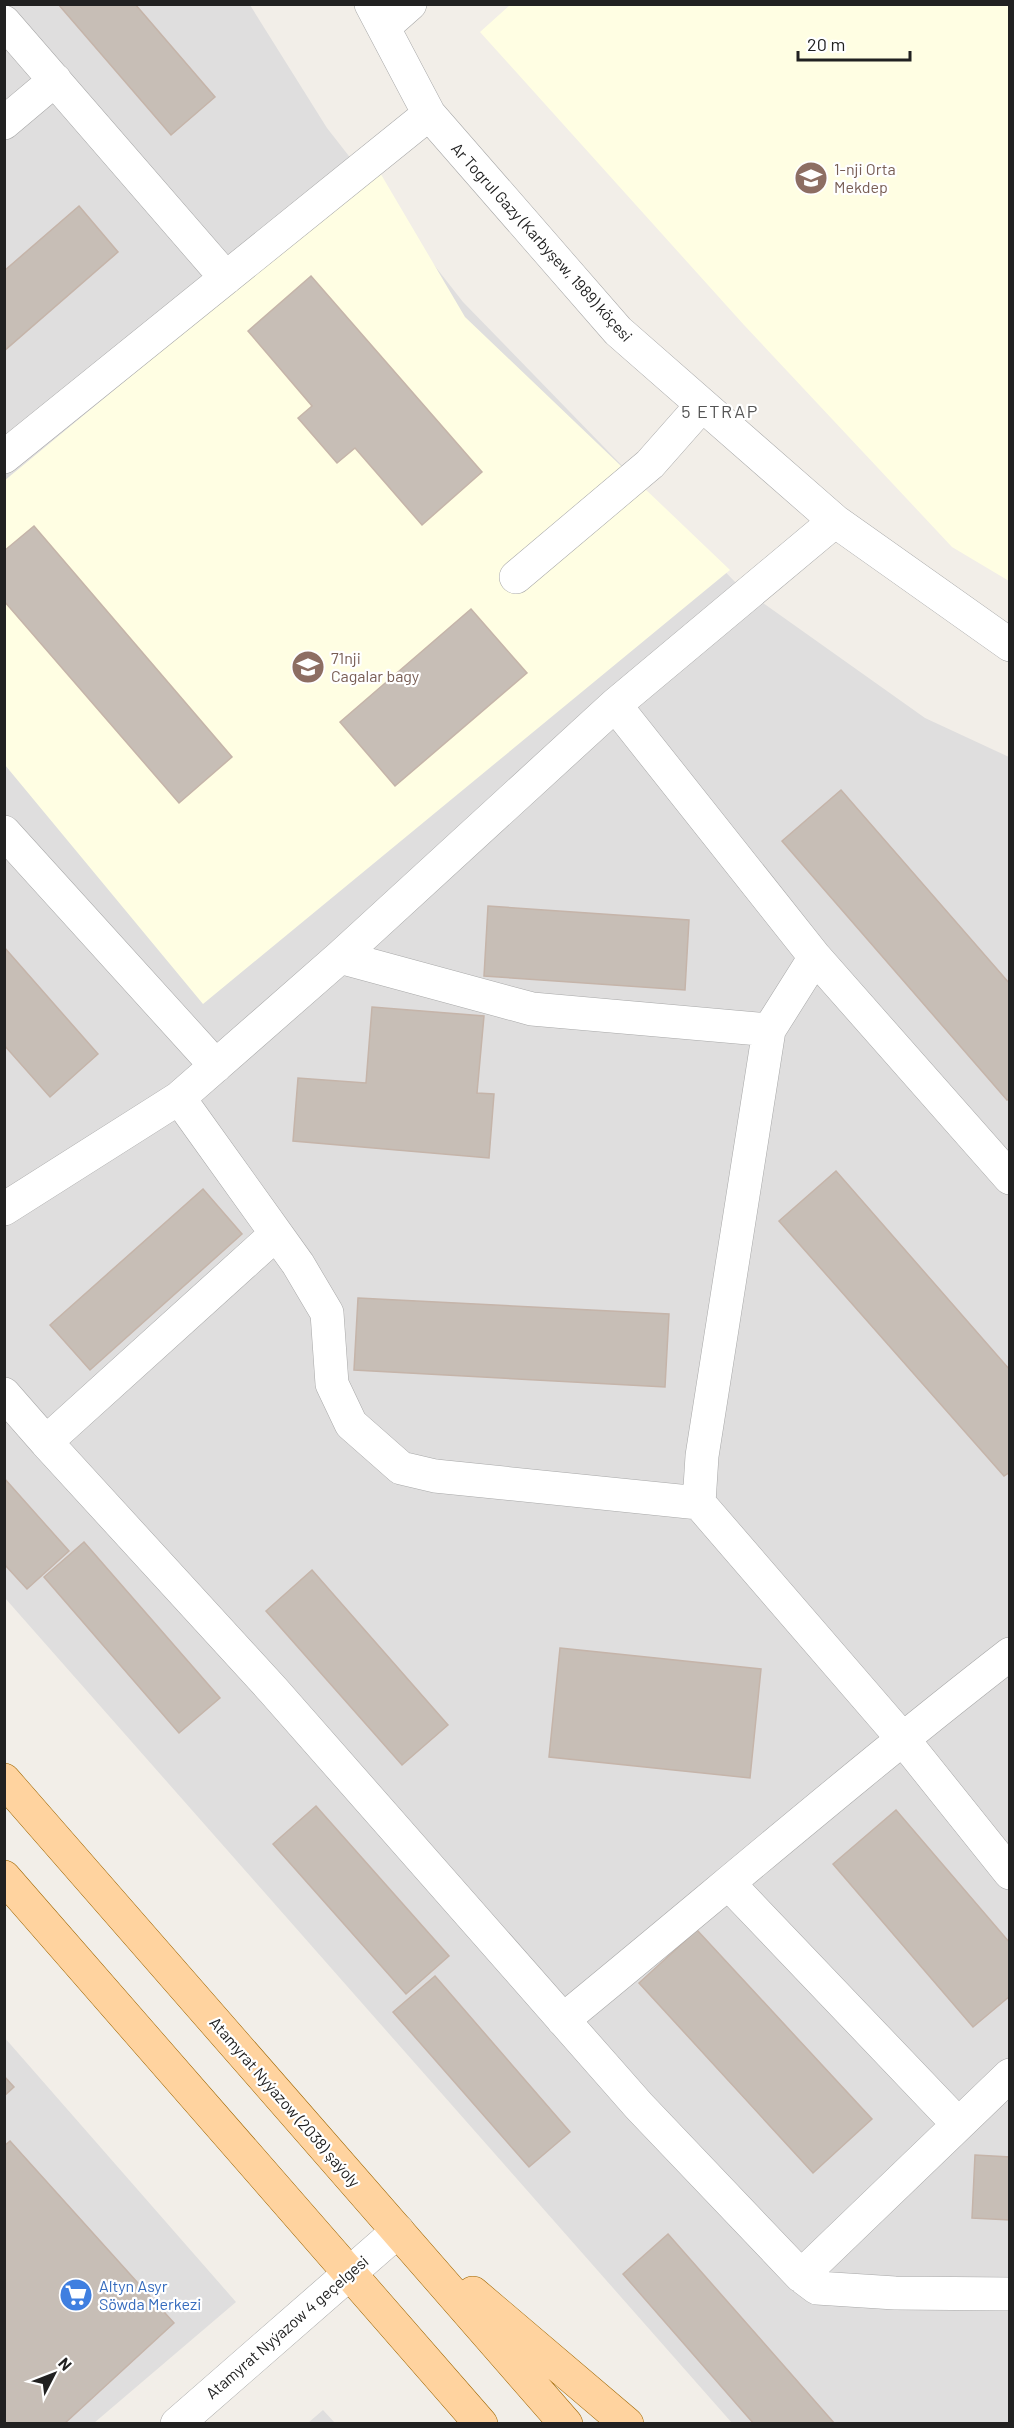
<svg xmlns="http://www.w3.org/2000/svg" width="1014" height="2428" viewBox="0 0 1014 2428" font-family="Barlow,sans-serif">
	<rect width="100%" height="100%" fill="#f2eee8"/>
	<path fill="#dfdede" d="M4 5H250L327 128 463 302 739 586 925 718 1009 757V2423H732L5 1598Z
		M4 2037 236 2302 94 2423H5Z
		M323 2410 335 2423H308Z"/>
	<path fill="#fffee3" d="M510 5H1009V581L952 547 744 325 480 32Z
		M379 171 465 317 730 570 203 1004 5 765 4 481Z"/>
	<path fill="#c7beb6" stroke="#c5b4a9" stroke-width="1.5" d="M58 4H135L215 97 171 135Z
		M58 4H135L215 97 171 135Z
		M79 206 118 252 4 351V271Z
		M311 276 482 472 422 525 355 448 337 463 298 418 312 406 248 331Z
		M34 526 232 757 179 803 4 601V551Z
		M471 609 527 673 395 786 340 722Z
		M841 790 1010 984V1098L1007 1100 782 841Z
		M488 906 689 920 685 990 484 976Z
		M4 947 98 1054 50 1097 4 1045Z
		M372 1007 484 1016 477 1093 494 1094 489 1158 293 1141 298 1078 366 1083Z
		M836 1171 1010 1370V1472L1004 1476 779 1221Z
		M203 1189 242 1234 90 1370 50 1325Z
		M358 1298 669 1314 665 1387 354 1370Z
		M4 1478 69 1551 27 1589 4 1564Z
		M84 1542 220 1698 179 1733 44 1577Z
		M312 1570 448 1725 402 1765 266 1611Z
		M560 1648 761 1669 750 1778 549 1757Z
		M316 1806 449 1956 406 1994 273 1844Z
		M896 1810 1010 1943V1996L973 2027 833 1864Z
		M697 1930 872 2119 813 2173 639 1983Z
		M435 1976 570 2132 529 2167 393 2012Z
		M4 2076 14 2087 4 2096Z
		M10 2141 174 2323 64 2424H4V2146Z
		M975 2155 1010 2157V2220L972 2218Z
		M668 2234 835 2424H754L623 2274Z"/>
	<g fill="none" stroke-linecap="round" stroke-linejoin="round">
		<defs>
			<path id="minor" d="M371 4 429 114 618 331 835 521 1010 645
				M4 22 226 278
				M384 27 410 4
				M4 123 55 80
				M4 457 429 114
				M516 577 650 464 702 405
				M615 705 815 957
				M4 832 216 1066
				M340 957 532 1009 769 1030
				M179 1098 298 1264 327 1313 332 1384 351 1424 401 1468 435 1476 699 1503
				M1010 1178 815 957 769 1030 702 1456 699 1503 902 1738 1010 1873
				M4 1209 179 1098 340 957 615 705 835 521
				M4 1394 46 1442 273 1690 639 2106 801 2276 817 2288 895 2293 1010 2294
				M46 1442 276 1234
				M729 1884 958 2124
				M563 2020C712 1898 858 1772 1010 1654
				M801 2276 1010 2075
				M177 2424 398 2231"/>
			<path id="major" d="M4 1780 566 2424
				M4 1877 481 2424
				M473 2293 627 2424"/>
		</defs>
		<use href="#minor" stroke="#a8a8a8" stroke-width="34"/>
		<use href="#major" stroke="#9e6600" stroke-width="34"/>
		<use href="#minor" stroke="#fff" stroke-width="33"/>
		<use href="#major" stroke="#ffd39f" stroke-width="33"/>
	</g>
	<defs>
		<symbol id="school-disc" viewBox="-11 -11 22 22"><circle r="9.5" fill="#8d6e63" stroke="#fff"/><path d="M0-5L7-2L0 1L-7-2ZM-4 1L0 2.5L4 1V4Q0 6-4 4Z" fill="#fff"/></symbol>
		<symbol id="supermarket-disc" viewBox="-11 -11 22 22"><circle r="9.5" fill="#3f7fe0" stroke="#fff"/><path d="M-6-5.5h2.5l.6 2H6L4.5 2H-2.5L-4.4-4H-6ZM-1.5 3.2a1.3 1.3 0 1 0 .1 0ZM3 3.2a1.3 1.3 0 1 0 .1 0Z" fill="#fff"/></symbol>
	</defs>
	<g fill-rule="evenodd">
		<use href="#school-disc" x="792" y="159" width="38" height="38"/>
		<use href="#school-disc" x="289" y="648" width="38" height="38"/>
		<use href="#supermarket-disc" x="57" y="2276" width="38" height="38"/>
	</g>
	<g text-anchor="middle" stroke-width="4.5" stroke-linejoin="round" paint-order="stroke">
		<g font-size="16" fill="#785e54" stroke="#fff" text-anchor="start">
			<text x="834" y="175">1-nji Orta<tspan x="834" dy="18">Mekdep</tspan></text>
			<text x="331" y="664">71nji<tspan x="331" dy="18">Cagalar bagy</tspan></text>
		</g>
		<g font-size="16" fill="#212121" stroke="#fff">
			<text transform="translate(542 242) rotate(48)" y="6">Ar Togrul Gazy (Karbyşew, 1989) köçesi</text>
			<text transform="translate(285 2102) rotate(49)" y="6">Atamyrat Nyýazow (2038) şaýoly</text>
			<text transform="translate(287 2327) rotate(-41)" y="6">Atamyrat Nyýazow 4 geçelgesi</text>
		</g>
		<g font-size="16" fill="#366cbe" stroke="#fff" text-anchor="start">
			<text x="99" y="2292">Altyn Asyr<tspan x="99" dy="18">Söwda Merkezi</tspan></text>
		</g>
		<g font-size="18" letter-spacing="1.5" fill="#545454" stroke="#fff">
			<text x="720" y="418">5 ETRAP</text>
		</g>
	</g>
	<rect width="1014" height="2428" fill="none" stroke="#212121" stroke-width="12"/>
	<g transform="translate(54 2374) rotate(48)" stroke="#ffffff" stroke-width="4.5" paint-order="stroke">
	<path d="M0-4.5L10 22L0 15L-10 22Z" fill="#212121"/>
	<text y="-9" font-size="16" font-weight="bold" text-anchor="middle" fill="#212121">N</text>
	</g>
	<path d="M798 51v9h112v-9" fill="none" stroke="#212121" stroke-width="3"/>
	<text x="807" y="51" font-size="18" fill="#212121" stroke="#ffffff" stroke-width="4.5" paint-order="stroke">20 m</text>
</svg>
